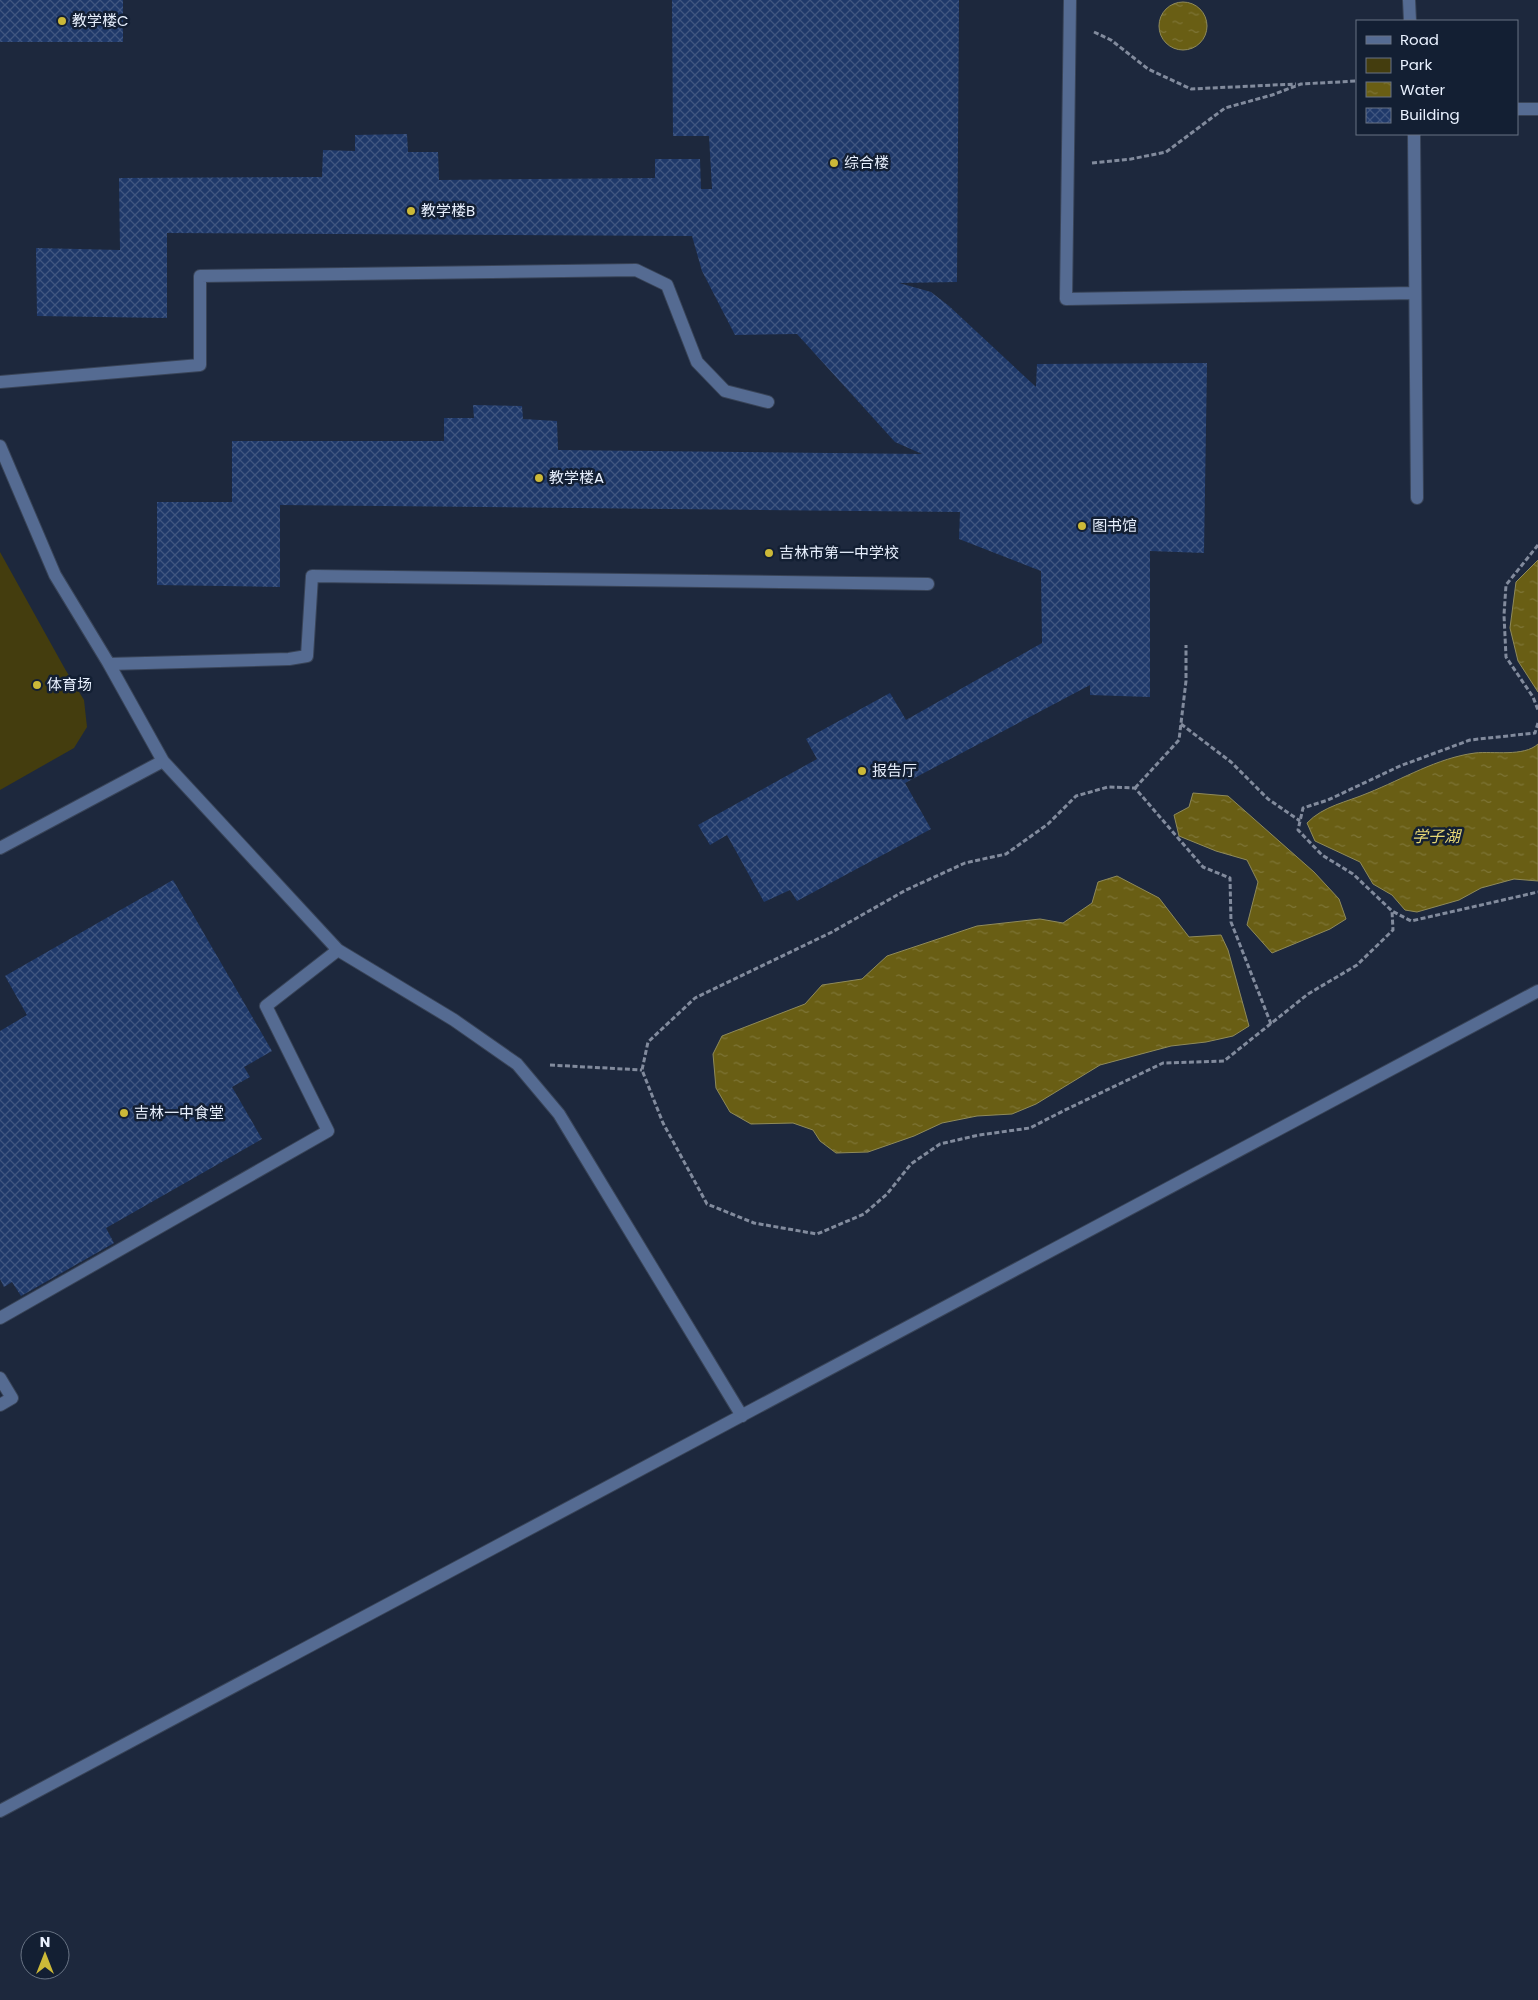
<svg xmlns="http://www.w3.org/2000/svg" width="1538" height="2000" viewBox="0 0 1538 2000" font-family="Poppins,'Noto Sans SC',sans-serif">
	<defs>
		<pattern id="water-ripples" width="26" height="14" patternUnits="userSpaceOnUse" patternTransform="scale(1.25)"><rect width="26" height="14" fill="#695e14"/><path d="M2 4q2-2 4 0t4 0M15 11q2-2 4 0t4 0" fill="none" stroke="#7e7537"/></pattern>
		<pattern id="building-cross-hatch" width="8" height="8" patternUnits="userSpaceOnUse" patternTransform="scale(1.25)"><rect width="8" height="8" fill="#1f396a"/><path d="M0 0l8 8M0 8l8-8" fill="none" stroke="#405680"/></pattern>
	</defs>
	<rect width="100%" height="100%" fill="#1d283d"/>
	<path fill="#443d0e" d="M0 552 65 669 84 700 87 727 74 748 0 790Z"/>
	<path fill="url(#water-ripples)" stroke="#8f8a5a" d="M1159 26a24 24 0 1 1 48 0a24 24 0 1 1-48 0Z
		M1538 560V692L1518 661 1510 628 1516 582Z
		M1538 744V881L1514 879 1481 888 1459 900 1417 912 1405 910 1392 895 1373 884 1360 862 1315 841 1307 823C1323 806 1347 802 1368 793 1403 779 1437 758 1475 753 1493 751 1524 757 1538 744Z
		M1193 793 1228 796 1314 872 1339 899 1346 919 1330 929 1272 953 1247 925 1258 882 1247 860 1216 851 1179 836 1174 815 1189 807Z
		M1117 876 1159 898 1189 937 1221 935 1228 950 1249 1026 1233 1036 1206 1042 1171 1046 1100 1065 1036 1104 1012 1114 977 1116 942 1123 914 1136 868 1152 836 1153 820 1141 813 1130 793 1123 751 1124 730 1112 716 1088 713 1054 722 1036 805 1004 822 985 862 979 887 956 977 926 1040 919 1063 923 1092 903 1098 882Z"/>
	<path fill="url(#building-cross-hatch)" d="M0 0H123V42H0Z
		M672 0H959L957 282 899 283 931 292 949 306 1036 387 1037 364 1207 363 1204 553 1150 551V697L1090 695V685L905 783 931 829 797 901 790 890 764 902 727 835 710 845 698 825 817 759 806 739 890 693 906 720 1042 643 1041 571 959 539 960 512 280 505V587L157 585V502H232V441H444V418H474L473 405 522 406 523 419 557 421 558 450 922 454 895 442 797 334 735 335 702 271 692 236 167 233V318L37 316 36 248 120 250 119 178 322 177 323 150 355 151V135L407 134 408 152H438L439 180 655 178V159H700L701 189H712L709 136H673Z
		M173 880 272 1051 244 1067 250 1077 232 1087 262 1139 106 1228 114 1243 21 1296 12 1282 4 1287 0 1279V1031L27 1015 5 976Z"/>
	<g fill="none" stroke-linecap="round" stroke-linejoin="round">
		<defs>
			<path id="minor" d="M1070 0 1066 299 1415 293
				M1409 0 1410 21
				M1517 109H1538
				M1414 134 1417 498
				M0 382 200 365V276L636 270 667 285 697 362 725 391 768 402
				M0 446 55 575 109 664 163 761 338 950 454 1020 517 1064 559 1114 742 1416
				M109 664 289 659 307 656 312 576 928 584
				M0 848 163 761
				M0 1318 328 1131 266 1006 338 950
				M0 1378 12 1398 0 1405
				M0 1811 1538 991"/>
		</defs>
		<use href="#minor" stroke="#394458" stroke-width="14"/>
		<path stroke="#828b9d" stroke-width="3" stroke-dasharray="5 2.5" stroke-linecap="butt" d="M1094 32 1111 40 1148 69 1191 89 1296 84
			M1092 163 1131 159 1166 152 1225 108 1272 95 1301 84 1357 81
			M1538 545 1506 585 1504 615 1506 657 1533 697 1538 710
			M1538 723 1535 733 1470 740 1400 766 1328 800 1303 808 1298 830 1322 855 1353 874 1392 911 1411 921 1538 892
			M1181 724 1231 762 1268 799 1300 821
			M1135 788 1179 740 1186 681V645
			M1271 1024 1231 922 1230 878 1203 867 1135 788 1108 787 1076 796 1048 824 1006 854 965 863 906 890 832 932 695 998 648 1042 642 1070 663 1123 707 1204 754 1223 817 1234 864 1214 887 1194 911 1164 940 1144 979 1135 1030 1128 1063 1111 1163 1063 1224 1061 1308 994 1357 965 1393 930 1392 911
			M550 1065 642 1070"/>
		<use href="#minor" stroke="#556b92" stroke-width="12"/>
	</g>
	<g fill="#ccb938" stroke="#131f33" stroke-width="2">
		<circle cx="62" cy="21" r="5"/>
		<circle cx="834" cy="163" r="5"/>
		<circle cx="411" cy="211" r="5"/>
		<circle cx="539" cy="478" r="5"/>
		<circle cx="1082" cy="526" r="5"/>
		<circle cx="769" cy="553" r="5"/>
		<circle cx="37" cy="685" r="5"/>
		<circle cx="862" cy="771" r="5"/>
		<circle cx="124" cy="1113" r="5"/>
	</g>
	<g text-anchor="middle" stroke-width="5" stroke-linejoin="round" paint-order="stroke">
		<g font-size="15" fill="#e8f0fe" stroke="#131f33" text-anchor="start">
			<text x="72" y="26">教学楼C</text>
			<text x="844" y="168">综合楼</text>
			<text x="421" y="216">教学楼B</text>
			<text x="549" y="483">教学楼A</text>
			<text x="1092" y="531">图书馆</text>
			<text x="779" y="558">吉林市第一中学校</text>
			<text x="47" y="690">体育场</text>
			<text x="872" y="776">报告厅</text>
			<text x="134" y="1118">吉林一中食堂</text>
		</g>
		<g font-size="16" font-style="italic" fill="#e6d775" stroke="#131f33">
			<text x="1436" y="842">学子湖</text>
		</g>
	</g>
	<rect x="1356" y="20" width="162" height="115" fill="#131f33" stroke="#687384"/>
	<rect x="1366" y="36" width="25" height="8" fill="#556b92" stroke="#687384"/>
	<text x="1400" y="45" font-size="15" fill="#e8f0fe">Road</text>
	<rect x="1366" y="58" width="25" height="15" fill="#443d0e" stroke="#687384"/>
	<text x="1400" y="70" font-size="15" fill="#e8f0fe">Park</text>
	<rect x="1366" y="82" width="25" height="15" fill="url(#water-ripples)" stroke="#687384"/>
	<text x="1400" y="95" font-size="15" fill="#e8f0fe">Water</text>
	<rect x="1366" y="108" width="25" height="15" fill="url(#building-cross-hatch)" stroke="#687384"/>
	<text x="1400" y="120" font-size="15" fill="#e8f0fe">Building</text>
	<g transform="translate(45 1955)"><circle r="24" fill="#131f33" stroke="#687384"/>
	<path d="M0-4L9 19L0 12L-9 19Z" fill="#ccb938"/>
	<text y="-8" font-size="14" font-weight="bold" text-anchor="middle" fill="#e8f0fe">N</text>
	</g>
</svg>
